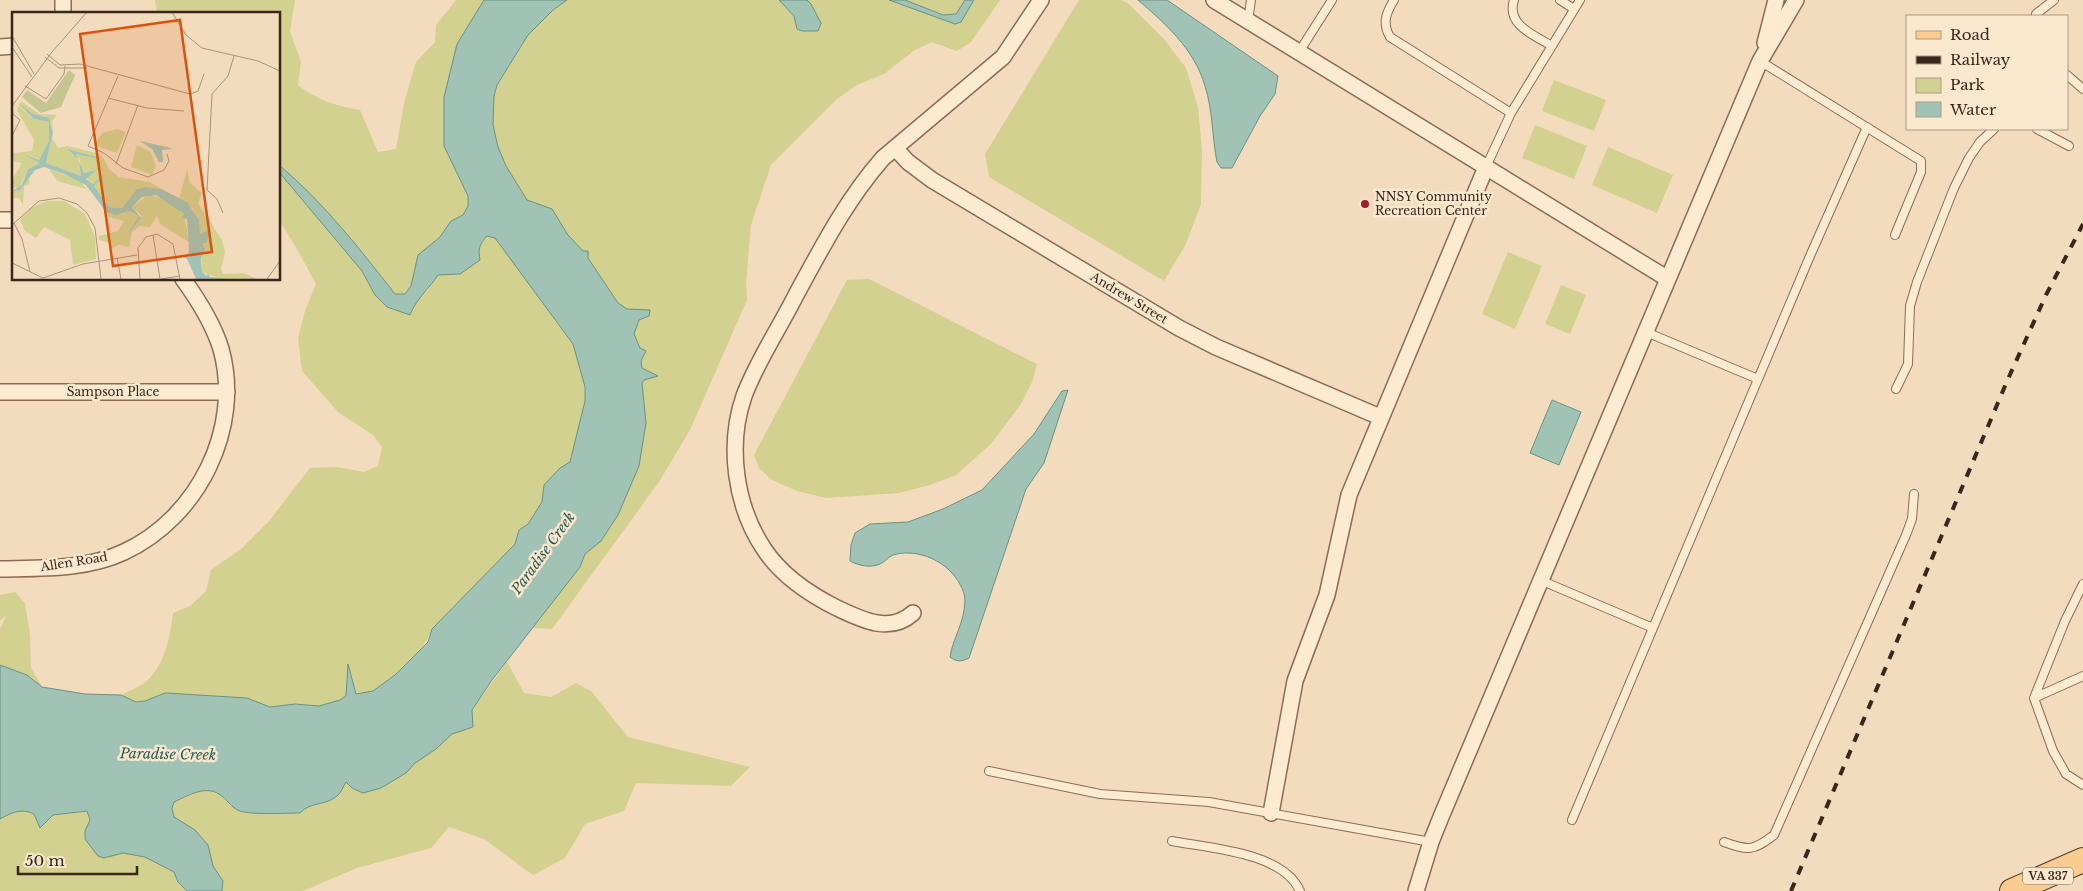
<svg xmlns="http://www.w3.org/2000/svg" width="2083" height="891" viewBox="0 0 2083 891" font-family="'Libre Baskerville',serif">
	<rect width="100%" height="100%" fill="#f3dcbd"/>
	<path fill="#d2d190" d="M155 0H295L290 31 301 62 298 85C317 100 336 106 360 110L378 152 396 149 404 103 416 62 435 42 436 25 456 0H484L482 3 444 146 468 196V206L463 215 451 221 440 237 418 255 411 286 405 294H395C359 248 323 202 279 165V14H157Z
		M567 0H779L794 16 797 29 811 4 807 0H889L949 22H961L974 0H1000L971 42 957 51 932 42 915 50 884 74 857 85 837 99 771 165 751 225 746 283 747 300 690 430 659 482 552 629 533 628 580 567 585 554 601 541 646 423 642 383 644 380 657 376 642 368 640 348 634 334 639 320 648 316 627 309 618 303 588 258 568 235 552 210 527 200 506 166 498 147 493 125 494 96 497 85 528 35 553 10Z
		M905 0H965L956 14 943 15Z
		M1079 0H1122L1129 4 1164 39 1186 68 1198 107 1202 150 1201 204 1186 244 1164 281 989 177 985 154Z
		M1554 80 1606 100 1594 131 1542 111Z
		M1535 125 1587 146 1574 179 1522 158Z
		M1608 147 1673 175 1657 213 1592 185Z
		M279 172 362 271 375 295 387 307 410 315 414 303 428 290 438 275 460 274 486 236 495 238 573 344 585 387V401L570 462 560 468 544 485 542 502 528 524 519 530 515 544 432 629C424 651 395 678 375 690 369 693 362 693 356 694L348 666 346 696 340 700 319 706 295 704 270 707 247 698 165 693 145 701 136 702 121 695C129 691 139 687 146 682 165 664 170 638 173 613L190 606 206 591 211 570 241 549 269 521 310 468 337 467 364 472 378 466 382 447 373 435 338 412 302 371 298 338 305 311 316 284 297 249 279 220Z
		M1508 252 1542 266 1515 329 1482 314Z
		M869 279 1037 364 1032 382 1021 404 991 444 956 475 930 485 899 493 826 498 797 491 772 480 759 468 754 455 847 280Z
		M1561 285 1586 295 1570 334 1545 324Z
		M15 592 25 603 30 635 31 668 42 687 27 675 0 665V629L6 616 0 620V595Z
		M507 662 524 693 551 697 576 683 591 691 628 737 750 767 731 786 636 783 624 811 585 824 565 858 533 875 484 839 449 827 431 848 357 868 303 891H222L223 881 213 866 208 845 195 830 174 817 172 808 174 802C187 796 204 786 218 793 223 796 227 802 230 806 258 806 312 812 335 798 341 794 343 787 346 781L406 773 415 763 436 749 452 734 472 727V710Z
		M26 810 34 814 41 828 53 815 87 811 90 820 85 831 104 858 123 853 145 857 174 872 178 882 187 891H0V819L15 811Z"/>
	<path fill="#a1c3b5" stroke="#689282" d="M484 0H567L553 10 528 35 497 85 494 96 493 125 498 147 506 166 527 200 552 209 568 235 583 251H588V258L618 303 627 309 650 310 649 316 639 320 634 334 640 348 646 351 641 361 642 368 658 376 644 380 642 383 646 423 639 466 618 515 601 541 585 554 580 567 492 680 472 710 473 727 452 734 436 749 415 763 406 773 381 788 363 793 352 788 346 782C343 787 341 793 337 796 326 806 311 801 300 813 286 813 251 815 240 811 231 808 227 799 219 794 205 785 187 796 174 802L172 808 174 817 195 830 208 845 213 866 223 881 222 891H187L178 882 174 872 145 857 123 853 104 858 98 856 85 839V831L90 820 87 811 53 815 40 828 34 814C21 808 13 812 0 819V665L27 675 42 687 85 694 121 695 136 702 145 701 165 693 247 698 270 707 295 704 319 706 340 700 346 696 348 664 356 694 373 691 395 675 428 642 432 629 515 544 519 530 528 524 542 502 544 485 560 468 570 462 585 401V387L573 344 495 238 487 236C479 244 478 250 480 260L460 274 438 275C429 289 416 299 410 315L387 307 375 295 362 271 279 172V165C323 202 359 248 395 294H405L411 286 418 255 440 237 451 221 463 215 468 206V196L444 146V97L457 44Z
		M779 0H807L811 4 821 23 818 31H802L797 29 794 16Z
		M889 0H905L943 15 956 14 965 0H974L961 22 955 24Z
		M1138 0H1167L1278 76 1275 94 1260 116 1232 168H1221L1217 162C1212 137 1213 111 1205 86 1195 50 1165 23 1138 0Z
		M1068 390 1044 463 1026 489 969 658C961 662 957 662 950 657 953 637 964 625 965 601 965 590 957 578 950 571 936 557 913 549 893 555 888 557 885 562 880 564 871 568 859 566 850 561L851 545 855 533 870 524 908 522 943 509 982 490 1034 434 1062 391Z
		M1552 400 1581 412 1559 465 1530 453Z"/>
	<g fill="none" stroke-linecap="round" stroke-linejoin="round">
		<defs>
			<path id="service" d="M1394 0C1386 13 1382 23 1390 37L1511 113
				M1514 0C1506 25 1534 35 1552 46
				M1560 0 1574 9
				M2036 16V14L2054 0
				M1248 21 1251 0
				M1299 52 1332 0
				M1760 61 1921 161V172L1895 235
				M2067 75 2083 89
				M2037 129 2069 146
				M1486 167 1511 113 1580 0
				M1646 332 1758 379
				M1896 389 1908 364 1910 306 1917 282 1954 188 1969 158 1980 142 1994 129
				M1540 580 1653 628
				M2083 584 2065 621 2034 698 2053 751 2066 774 2083 785
				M2034 698 2083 676
				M989 771 1100 794 1209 802 1431 842
				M1572 820 1810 256 1867 127
				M1172 841C1208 848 1283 852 1300 891
				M1724 842C1749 851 1753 851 1774 835L1906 535 1912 519 1914 494"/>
			<path id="minor" d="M1214 0 1668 279
				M63 14V0
				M1765 43 1776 0
				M0 47 14 46
				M895 148 908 162 932 180 1179 328 1216 347 1380 417
				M0 220H14
				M0 392H227
				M0 569C41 568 86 570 124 552 198 518 243 428 221 349 213 323 199 301 183 279
				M913 613C890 634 862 620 837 608 809 594 781 575 764 549 735 506 727 445 744 396 756 363 780 327 796 295 822 247 847 199 883 158L1003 57 1041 0
				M1271 813 1295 681 1327 595 1349 495 1486 167
				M1416 891 1431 842 1441 817 1760 61 1796 0"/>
			<path id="primary" d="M2012 891 2083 860"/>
		</defs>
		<use href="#service" stroke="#8d6b54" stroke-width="10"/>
		<use href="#minor" stroke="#8d6b54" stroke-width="18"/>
		<use href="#primary" stroke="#593a29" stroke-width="26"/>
		<use href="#service" stroke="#fcead1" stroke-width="8"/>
		<use href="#minor" stroke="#fcead1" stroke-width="15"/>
		<use href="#primary" stroke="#fbcc90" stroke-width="24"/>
		<path stroke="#3a261b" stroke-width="4" stroke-dasharray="9 9" stroke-linecap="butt" d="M1791 891 2008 379 2046 295 2083 224"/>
	</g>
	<circle fill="#a21e2f" stroke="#f9e7ce" stroke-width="2" cx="1365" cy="204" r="5"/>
	<g text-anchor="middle" stroke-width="5" stroke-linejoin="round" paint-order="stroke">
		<rect fill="#f9e7ce" stroke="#736051" stroke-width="1" x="2023" y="867.5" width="50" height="17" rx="4"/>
		<g font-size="11" font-weight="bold" fill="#3a261b">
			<text x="2048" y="880">VA 337</text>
		</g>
		<g font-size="12" fill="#3a261b" stroke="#f9e7ce" text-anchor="start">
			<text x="1375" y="201">NNSY Community<tspan x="1375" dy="14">Recreation Center</tspan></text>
		</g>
		<g font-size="12" fill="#3a261b" stroke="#f9e7ce">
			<text transform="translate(1129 298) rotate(31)" y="4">Andrew Street</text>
			<text x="113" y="396">Sampson Place</text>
			<text transform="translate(74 562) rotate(-9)" y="4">Allen Road</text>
		</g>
		<g font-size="14" font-style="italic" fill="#285c52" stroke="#f9e7ce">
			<text transform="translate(543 553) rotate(-54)" y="5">Paradise Creek</text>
			<text transform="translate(168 754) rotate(1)" y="5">Paradise Creek</text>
		</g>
	</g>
	<g transform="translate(12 12)">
		<rect width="268" height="268" fill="#f3dcbd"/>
		<path d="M9 89 27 102 45 103 40 109 41 121 39 111 32 104H24L7 94 22 107 37 110V129L27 148 15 142 28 151 16 157 8 175 0 176V168L10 151 0 149V141L20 139 22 128 5 98ZM105 117 114 120 105 141 82 133 90 121ZM40 126 46 136 55 134 81 140 91 145 97 157 107 165 138 170 163 185 152 178 133 175 126 177 110 196 97 195 82 174 90 165 81 172 74 165 85 159 74 162 69 157 68 148 63 142 71 143 74 142 55 138 67 148 69 164 34 151ZM125 133 139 140 144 154 140 163 119 155ZM37 157 68 169 85 191 74 177 45 169ZM175 158 178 171 190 181 186 191 210 228 213 240 209 257 211 262 232 261 245 267H210L190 260V232L195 229 198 217 188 222 181 197 167 187ZM16 164 18 172 12 174 11 193 7 186H0V179L8 178ZM137 182 154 188 172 202 177 230 148 212 145 204 138 215 128 214 120 220 117 235 107 233 98 237 97 231 87 228V224L106 219 112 209 97 205 92 199 110 202 117 199 128 204 116 219 130 204 120 195ZM35 189H52L73 202 83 225 84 247 61 253 58 228 32 215 24 226 13 219 8 208 20 195Z" fill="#d2d190"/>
		<path d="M57 58 63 63 49 95 29 101 10 85 15 78 34 91Z" fill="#c5c591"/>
		<path d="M6 91 21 102 37 106 41 121 34 151 69 164 67 148 55 137 88 146 86 157 74 167 81 172 92 162 82 174 97 195 110 196 125 177 133 175 149 177 175 190 187 208 188 222 198 217 195 230 190 232 193 237 189 247 190 260 195 264 196 261 198 265 221 267H184L175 247 170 244 175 245 177 238 175 207 170 205 172 202 144 183 130 185 120 195 129 206 113 225 127 204 117 199 105 203 94 200 74 173 52 162 32 155 23 158 8 178 0 179 10 173 16 157 28 151 14 143 27 148 37 129V110L22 107ZM64 142 88 147 85 158 72 161ZM128 129 159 136 160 137 150 138 151 150H147L140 137Z" fill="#a1c3b5" fill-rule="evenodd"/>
		<path fill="none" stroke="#a9937c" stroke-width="1" d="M160 0 174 23 190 36 246 49 268 59M0 24 22 62M0 35 20 65M35 42 48 53 68 52 178 82 186 79 192 62M33 45 47 56H75M106 64 76 134 92 141 111 156 136 165 152 158 157 149 155 142M13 74 34 87 52 62 53 54M96 86 135 96 172 99M0 94 40 40 75 0M0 101 8 108 0 124M104 152 126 93M211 201 205 187 195 178 200 82 216 64 222 44M2 211 10 227 18 260M0 213 27 189 47 186 65 192 75 201 83 216 89 267M141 223 148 267M105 246 109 267M0 251 31 266M31 266 71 252 125 243M128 267 126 236 134 225 145 222 161 232 168 267M149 267 168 264M255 267 268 249"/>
		<path fill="#d7540e" fill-opacity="0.15" stroke="#d7540e" stroke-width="2.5" d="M168 8 200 240 101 254 68 22Z"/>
		<rect width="268" height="268" fill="none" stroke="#3a261b" stroke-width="2.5"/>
	</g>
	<rect x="1906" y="15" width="162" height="115" fill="#f9e7ce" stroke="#ad9a86"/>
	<rect x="1916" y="31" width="25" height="8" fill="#fbcc90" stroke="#ad9a86"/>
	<text x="1950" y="40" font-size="15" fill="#3a261b">Road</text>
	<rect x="1916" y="56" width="25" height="8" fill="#3a261b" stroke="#ad9a86"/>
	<text x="1950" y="65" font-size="15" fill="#3a261b">Railway</text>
	<rect x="1916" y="78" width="25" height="15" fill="#d2d190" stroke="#ad9a86"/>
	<text x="1950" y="90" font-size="15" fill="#3a261b">Park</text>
	<rect x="1916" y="102" width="25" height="15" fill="#a1c3b5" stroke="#ad9a86"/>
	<text x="1950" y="115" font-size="15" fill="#3a261b">Water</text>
	<path d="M18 866v8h119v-8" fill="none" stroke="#3a261b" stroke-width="2.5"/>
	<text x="25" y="866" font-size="15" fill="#3a261b" stroke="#f9e7ce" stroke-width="4" paint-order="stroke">50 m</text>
</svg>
